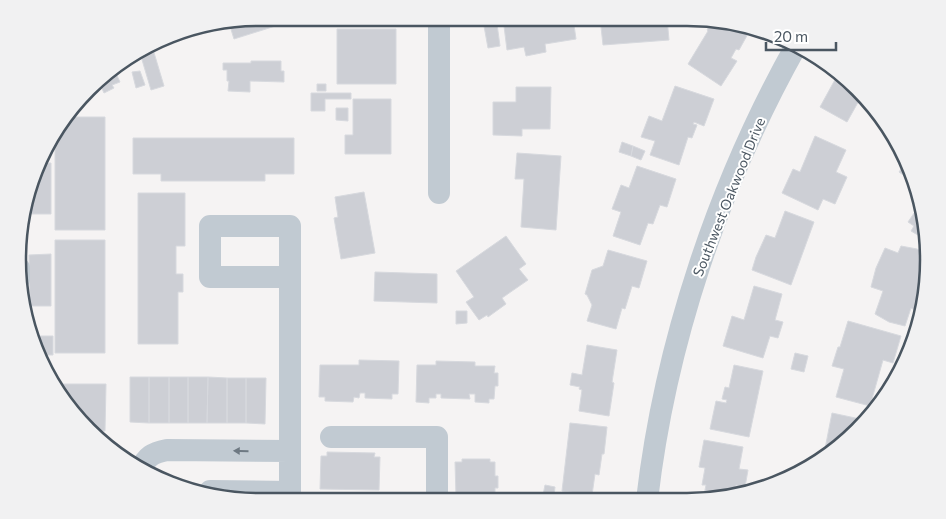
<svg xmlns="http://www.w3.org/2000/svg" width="946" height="519" viewBox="0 0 946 519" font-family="Commissioner,sans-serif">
	<rect width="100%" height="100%" fill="#f5f3f3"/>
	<path fill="#cdcfd5" stroke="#d7d9de" d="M260 18H283L285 23 234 39 229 23Z
		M503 18H573L576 39 545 44 546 52 526 56 524 47 507 50Z
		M600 18H667L669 40 603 45Z
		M712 21 749 32 739 50 736 49 731 58 737 61 721 86 688 64 708 31 707 30Z
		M497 24 500 46 488 48 484 26Z
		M337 29H396V84H337Z
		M152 46 164 86 151 90 140 53Z
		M251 61H281V71H284V82L250 81V92L228 91 229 81H227V70H223V63H251Z
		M113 67 120 82 112 85 114 88 104 93 99 82Z
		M140 71 145 85 136 88 132 72Z
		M837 76 861 97 847 122 820 107Z
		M317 84H326V91H317Z
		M675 86 714 99 704 126 694 122 693 124 697 125 692 138 688 137 679 165 650 155 655 141 641 137 649 116 662 121Z
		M516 87H551L550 129H522V136L493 135V102H516Z
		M311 93H351V99H325V111H311Z
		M353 99H391V154H345V135H353Z
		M336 108H348V121L336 120Z
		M66 117H105V230H55V132L58 125Z
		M815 136 846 150 836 172 847 177 835 204 823 199 818 210 782 193 793 169 800 172Z
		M133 138H294V174H265V181H161V174H133Z
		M622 142 633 146 631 156 619 152Z
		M633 146 645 151 641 160 631 156Z
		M517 153 561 156 556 230 521 227 524 179H515Z
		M41 163H51V214H30L29 189Z
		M904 165 912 181 899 172Z
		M637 166 676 179 667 207 660 205 653 224 648 223 640 245 613 236 621 212 612 209 621 185 629 188Z
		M364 192 375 253 341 259 334 218 338 217 335 197Z
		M138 193H185V246H176V274H183V292H178V344H138Z
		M921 203 923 238 911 231 914 226 908 222Z
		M785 211 814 222 791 285 752 270 756 257 766 235 775 238Z
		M506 236 526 264 519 269 528 280 502 298 506 304 488 317 487 315 479 320 466 302 474 297 456 271Z
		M55 240H105V353H55Z
		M901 246 917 249 924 253 925 272 923 277 926 278V282L923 295 915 310 911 308 905 326 889 322 875 314 883 291 871 287 876 268 885 248 898 253Z
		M608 250 647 261 639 288 632 286 625 309 622 308 616 329 587 321 592 305 587 295 585 294 592 270 603 266Z
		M51 254V306H30L29 255Z
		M375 272 437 274V303L374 301Z
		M754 286 782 294 775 320 783 322 778 338 770 336 763 358 723 346 732 316 744 320Z
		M456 311H467V323L456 324Z
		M848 321 901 336 893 363 883 360 870 406 836 397 844 369 832 366 838 347H840Z
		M32 336H53V355H38Z
		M587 345 617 350 612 382 614 383 609 416 579 411 582 390 579 389 580 387 570 385 572 373 582 375Z
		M795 353 808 356 804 372 791 369Z
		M359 360 399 361 398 394H392V399L365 398V393H360L359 398 354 397 353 402 325 401V397H319L320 365H359Z
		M436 361 475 362V366H495L494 373H498V386H495L494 399H489V403L475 402V394H469L470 399 441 398V394H436V398H429V403L416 402 417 365H436Z
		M734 365 763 371 749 437 710 429 716 401 726 403 727 400 722 399 725 387 729 388Z
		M130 377H149V423L130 422Z
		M149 377H169V423H149Z
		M169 377H188V423H169Z
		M188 377H208L207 423H188Z
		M208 377 227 378V423H207Z
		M227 378H246V423H227Z
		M246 378H266L265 424 246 423Z
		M55 384H106L105 431H92L78 419Z
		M832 413 860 419 823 459Z
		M570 423 607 427 604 454H602L599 475 595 474 592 495 562 491Z
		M704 440 743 447 739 469 748 470 745 487 736 485 734 495 718 499 703 500 706 485H702L705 468 699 467Z
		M327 452 375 453 374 457H380L379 490 320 489 321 456H327Z
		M462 459H490V462H495V476H498V488H495V496H456L455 462H462Z
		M545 485 555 487 554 496 543 495Z"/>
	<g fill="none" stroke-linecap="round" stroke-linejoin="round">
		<path stroke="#c1cad2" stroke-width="22" d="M439 193V18
			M19 268V279
			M290 277H210V226H290V501
			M331 437H437V500
			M141 470C146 456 153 453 167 450L290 451
			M210 491 290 492
			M647 500C665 344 719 183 796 46"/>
	</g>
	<defs><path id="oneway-solid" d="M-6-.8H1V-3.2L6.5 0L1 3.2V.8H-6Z" transform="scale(1.25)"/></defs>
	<use fill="#6e7983" href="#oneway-solid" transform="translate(241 451) rotate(-179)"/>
	<g text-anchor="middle" stroke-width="4" stroke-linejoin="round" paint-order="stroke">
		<g font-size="14" fill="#4a5661" stroke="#fff">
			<text transform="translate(729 197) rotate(-68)" y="5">Southwest Oakwood Drive</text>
		</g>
	</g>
	<path d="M0 0H946V519H0ZM259 26H687A233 233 0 0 1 920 259V260A233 233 0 0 1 687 493H259A233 233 0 0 1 26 260V259A233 233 0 0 1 259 26Z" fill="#f1f1f2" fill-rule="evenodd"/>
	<path fill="none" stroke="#4a5661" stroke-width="2.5" d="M259 26H687A233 233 0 0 1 920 259V260A233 233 0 0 1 687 493H259A233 233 0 0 1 26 260V259A233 233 0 0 1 259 26Z"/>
	<path d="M766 42v8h70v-8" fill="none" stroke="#4a5661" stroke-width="2.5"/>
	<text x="774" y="42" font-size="15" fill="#4a5661" stroke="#ffffff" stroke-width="4" paint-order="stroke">20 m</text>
</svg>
